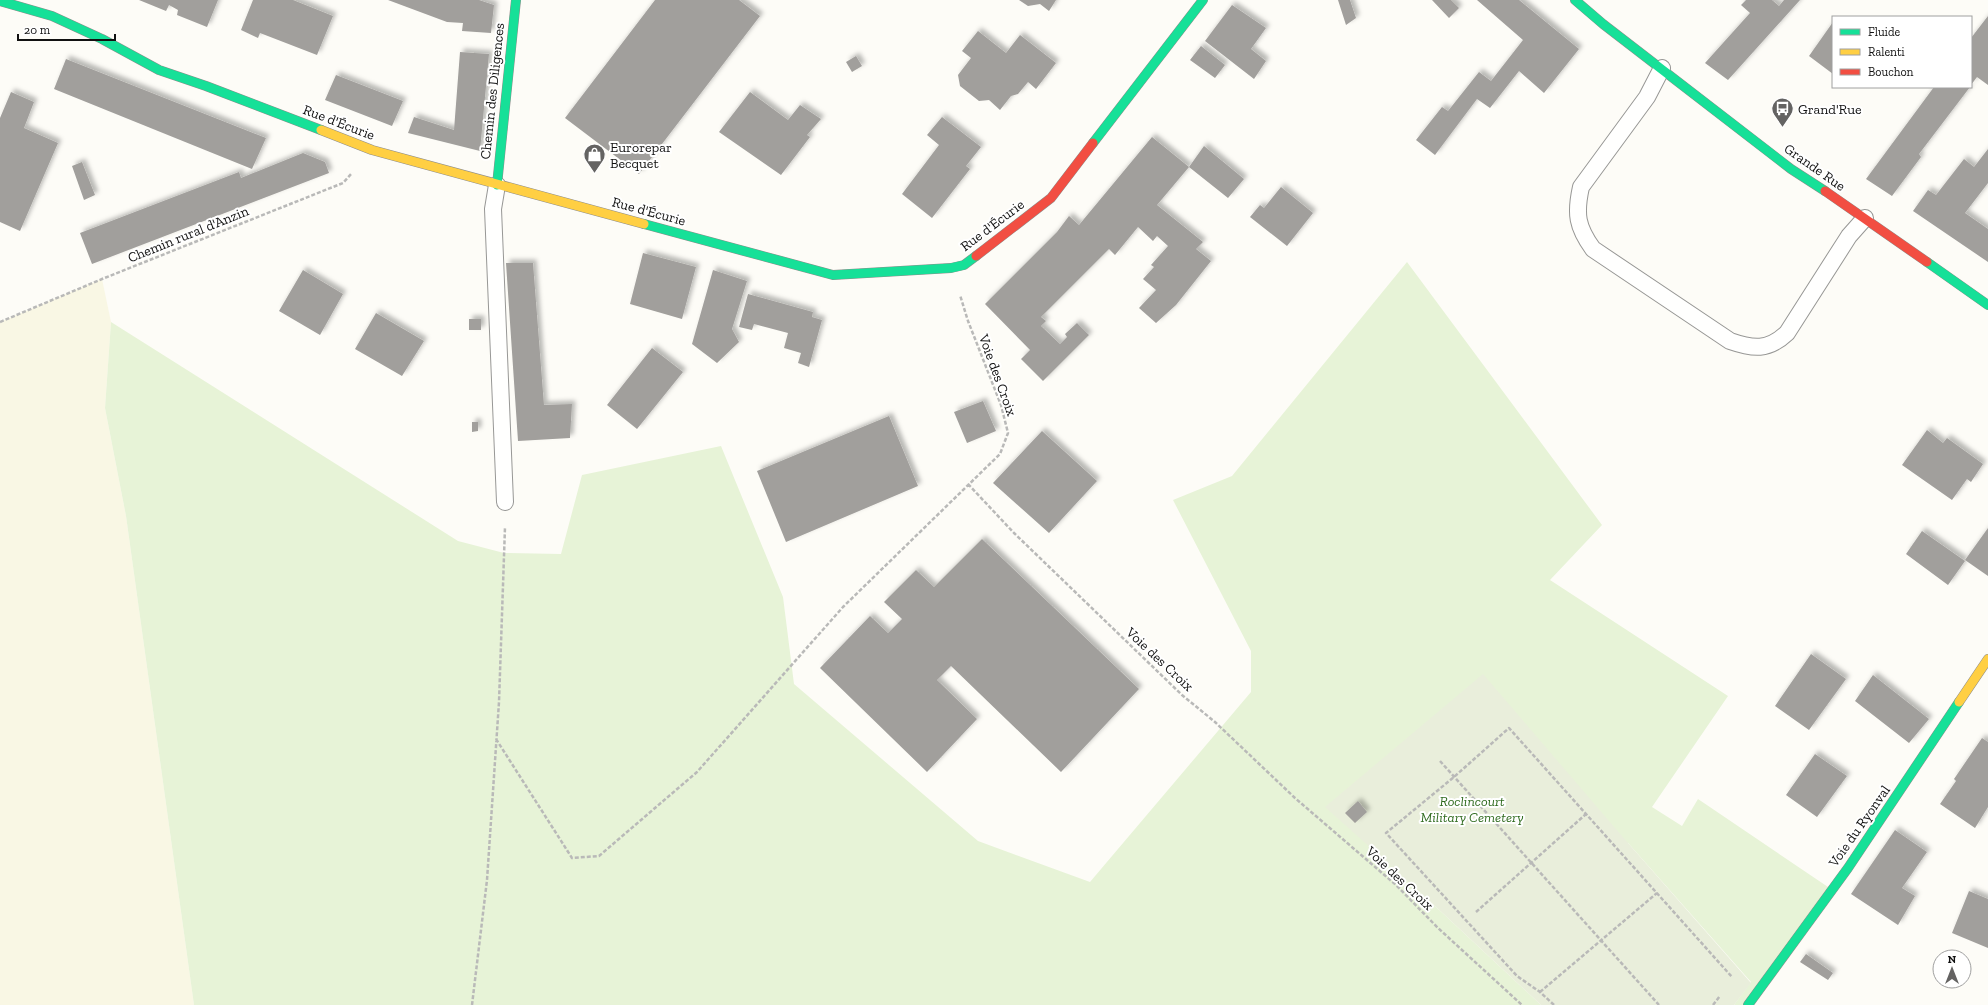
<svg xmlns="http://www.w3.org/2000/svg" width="1988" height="1005" viewBox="0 0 1988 1005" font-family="'Zilla Slab',serif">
	<defs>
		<filter id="shadow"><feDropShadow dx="3.5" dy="-3.5" stdDeviation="2" flood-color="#0004"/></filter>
	</defs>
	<rect width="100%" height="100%" fill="#fdfcf7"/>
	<path fill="#f9f7e4" d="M102 279 111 322 105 408 126 516 194 1005H0V322Z"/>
	<path fill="#e7f3d7" d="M1407 262 1602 525 1550 580 1728 696 1652 807 1682 826 1698 799 1831 889 1748 1005H1734L1751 982 1628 843 1420 892 1541 1005H194L126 516 105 408 111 322 458 541 504 553 561 554 582 475 721 446 783 597 794 684 978 841 1090 882 1251 692V651L1173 500 1232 476Z"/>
	<path fill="#e9eedb" d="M1483 674 1628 843 1751 983 1734 1005H1541L1420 892 1325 807Z"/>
	<path fill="#a19f9c" filter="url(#shadow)" d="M139 0H218L207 27 177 15 178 10 169 5 166 11Z
		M253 0H293L333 16 317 55 260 33 258 38 241 30Z
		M388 0H479L494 5 491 33 462 31 463 23 447 22Z
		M655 0H739L760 16 639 174 565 118Z
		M1019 0H1056L1049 11 1040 4 1028 6Z
		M1338 0H1350L1356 18 1346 25Z
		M1432 0H1451L1459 8 1449 18Z
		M1477 0H1519L1579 49 1544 93 1519 71 1490 108 1477 99 1435 155 1416 140 1442 107 1448 111 1479 72 1491 81 1523 40Z
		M1746 0H1772L1779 6 1784 0H1800L1728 80 1705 63 1750 13 1741 5Z
		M1232 5 1266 28 1251 49 1266 61 1254 79 1205 41Z
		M1988 16V85L1977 77 1971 85V38Z
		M1833 22V74L1809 56Z
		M978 31 1006 53 1020 35 1056 63 1036 89 1028 82 1018 94 1011 96 1000 110 989 100 979 101 960 86 958 75 971 58 962 51Z
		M1201 46 1225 65 1215 78 1190 60Z
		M460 52 489 54 480 151 408 133 414 117 454 130Z
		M856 56 862 66 852 72 846 62Z
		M66 59 266 138 252 169 54 89Z
		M336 75 403 101 392 126 325 100Z
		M1934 87H1970L1919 154 1921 157 1892 196 1866 179Z
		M11 92 34 102 24 128 58 143 20 231 0 222V118Z
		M750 92 788 120 800 105 821 119 807 135 810 137 781 175 719 132Z
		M942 117 981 147 966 166 970 169 932 218 902 194 939 145 927 135Z
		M1152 137 1189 167 1157 205 1203 242 1196 249 1211 261 1176 305 1156 323 1139 308 1156 290 1143 279 1154 267 1151 265 1168 246 1157 236 1153 241 1138 227 1115 255 1109 249 1041 317 1046 321 1041 326 1060 344 1067 337 1065 334 1077 323 1089 335 1043 381 1021 359 1030 350 985 304 1057 232 1069 216 1079 225Z
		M1204 146 1244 179 1228 198 1189 167Z
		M1988 149V183L1965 213 1988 229V262L1913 211 1928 190 1936 195 1964 159 1974 167Z
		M303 153 325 162 329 173 92 264 80 233 239 172 241 178Z
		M82 162 95 195 84 200 72 166Z
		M1281 187 1313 213 1287 246 1250 217 1260 205 1264 208Z
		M643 253 696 267 682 319 630 304Z
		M506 263H533L544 405 572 404 570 438 518 441Z
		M303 270 343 294 320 335 279 311Z
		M713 270 747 281 732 329 739 342 717 363 692 344Z
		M748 294 813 312 812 317 822 320 809 367 798 363 801 353 784 348 788 333 754 324 752 330 739 327Z
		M376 313 424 341 402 376 355 349Z
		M469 319H481V330H469Z
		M652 348 683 372 637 429 607 405Z
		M983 401 996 431 967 443 954 412Z
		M889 416 918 486 786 542 757 471Z
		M472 422H478V431L472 432Z
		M1927 430 1943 443 1947 438 1983 464 1971 482 1967 479 1952 500 1902 465Z
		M1042 431 1097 481 1049 533 993 483Z
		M1988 528V576L1965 560Z
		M1922 531 1965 561 1948 585 1906 554Z
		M982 539 1139 689 1061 772 951 666 937 680 977 719 927 772 820 668 870 616 888 633 902 619 884 602 916 570 934 587Z
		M1811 654 1846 679 1809 730 1775 706Z
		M1873 675 1929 719 1909 743 1855 701Z
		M1982 738 1988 742V807L1975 828 1940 804 1956 781 1954 779Z
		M1815 754 1847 776 1817 817 1786 795Z
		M1358 801 1367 812 1355 823 1345 813Z
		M1895 830 1927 852 1902 888 1915 896 1898 925 1851 894Z
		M1969 891 1988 899V948L1952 933Z
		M1806 954 1833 973 1828 980 1800 962Z"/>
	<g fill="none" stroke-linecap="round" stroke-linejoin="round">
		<defs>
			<path id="lane" d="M1662 68 1647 97 1581 187C1575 214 1577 227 1593 249L1730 341C1753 349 1768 351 1787 333L1849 236 1865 218
				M497 185 493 209 505 502"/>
			<path id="fast" d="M1575 0 1603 24 1791 169 1825 191
				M0 1 52 16 102 39 159 70 206 86 321 130
				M1093 143 1203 0
				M497 185 516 0
				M644 224 833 275 951 268 964 265 976 256
				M1927 262 1988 305
				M1748 1005 1848 868 1959 702"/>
			<path id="slow" d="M321 130 372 150 644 224
				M1959 702 1988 659"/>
			<path id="jam" d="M1825 191 1927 262
				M976 256 1051 198 1093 143"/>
		</defs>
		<use href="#lane" stroke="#979795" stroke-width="18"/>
		<use href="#fast" stroke="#8e8d8b" stroke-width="10"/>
		<use href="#slow" stroke="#8e8d8b" stroke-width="10"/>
		<use href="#jam" stroke="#8e8d8b" stroke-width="10"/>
		<path stroke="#b9b9b8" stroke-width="2.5" stroke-dasharray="4 2" stroke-linecap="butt" d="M0 322 102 279 343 183 352 173
			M968 484 1014 533 1182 695 1215 722 1295 798 1396 885 1438 928 1522 1005
			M496 739 572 858 599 856 697 772 843 607 1000 454 1008 433 1001 405 968 321 960 295
			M1440 761 1659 1005
			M1476 912 1586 814
			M1540 992 1657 893
			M472 1005 487 880 499 702 505 527
			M1554 1005 1540 992 1517 976 1386 833 1454 777 1509 728 1732 977
			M1713 1005 1720 996"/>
		<use href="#lane" stroke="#fffffe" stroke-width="16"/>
		<use href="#fast" stroke="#16e098" stroke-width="9"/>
		<use href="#slow" stroke="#ffcf43" stroke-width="9"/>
		<use href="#jam" stroke="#f24e42" stroke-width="9"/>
	</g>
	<defs>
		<symbol id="bus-pin" viewBox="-11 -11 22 30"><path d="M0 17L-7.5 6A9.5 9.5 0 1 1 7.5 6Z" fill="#646362" stroke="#fff"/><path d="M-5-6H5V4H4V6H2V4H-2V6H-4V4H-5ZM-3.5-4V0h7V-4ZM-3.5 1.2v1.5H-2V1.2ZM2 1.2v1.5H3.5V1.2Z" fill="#fff"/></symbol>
		<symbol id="shop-pin" viewBox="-11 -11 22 30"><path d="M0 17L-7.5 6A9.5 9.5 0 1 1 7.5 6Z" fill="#646362" stroke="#fff"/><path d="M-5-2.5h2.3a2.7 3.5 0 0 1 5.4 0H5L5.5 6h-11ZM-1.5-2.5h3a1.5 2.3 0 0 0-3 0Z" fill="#fff"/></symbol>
	</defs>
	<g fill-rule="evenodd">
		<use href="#bus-pin" x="1770" y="96" width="25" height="34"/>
		<use href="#shop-pin" x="582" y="142" width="25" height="34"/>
	</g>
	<g text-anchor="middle" stroke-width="4" stroke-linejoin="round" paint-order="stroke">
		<g font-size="14" fill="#111" stroke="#fff">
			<text transform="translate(492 91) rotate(-84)" y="5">Chemin des Diligences</text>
			<text transform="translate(339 122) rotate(21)" y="5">Rue d'Écurie</text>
			<text transform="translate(1815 167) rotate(35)" y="5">Grande Rue</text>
			<text transform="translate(649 211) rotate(15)" y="5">Rue d'Écurie</text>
			<text transform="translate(992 225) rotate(-37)" y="5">Rue d'Écurie</text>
			<text transform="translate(188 234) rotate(-22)" y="5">Chemin rural d'Anzin</text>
			<text transform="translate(998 375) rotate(70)" y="5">Voie des Croix</text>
			<text transform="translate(1160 659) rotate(43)" y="5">Voie des Croix</text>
			<text transform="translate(1859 826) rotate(-55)" y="5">Voie du Ryonval</text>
			<text transform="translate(1400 878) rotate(43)" y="5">Voie des Croix</text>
		</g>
		<g font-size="14" fill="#111" stroke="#fff" text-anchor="start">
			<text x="1798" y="114">Grand'Rue</text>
			<text x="610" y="152">Eurorepar<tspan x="610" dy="16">Becquet</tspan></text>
		</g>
		<g font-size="14" font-style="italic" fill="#2f6b1f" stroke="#fff">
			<text x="1472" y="806">Roclincourt<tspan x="1472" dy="16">Military Cemetery</tspan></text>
		</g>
	</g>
	<rect x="1832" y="16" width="140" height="72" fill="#ffffff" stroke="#a0a0a0"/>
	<rect x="1840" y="29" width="20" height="6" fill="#16e098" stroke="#a0a0a0"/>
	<text x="1868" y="36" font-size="12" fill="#111111">Fluide</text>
	<rect x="1840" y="49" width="20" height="6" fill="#ffcf43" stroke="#a0a0a0"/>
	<text x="1868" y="56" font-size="12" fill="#111111">Ralenti</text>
	<rect x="1840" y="69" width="20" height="6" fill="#f24e42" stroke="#a0a0a0"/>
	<text x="1868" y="76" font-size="12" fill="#111111">Bouchon</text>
	<g transform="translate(1952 969)"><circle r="19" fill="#ffffff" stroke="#a0a0a0"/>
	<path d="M0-3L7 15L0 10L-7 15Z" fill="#646362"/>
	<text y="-6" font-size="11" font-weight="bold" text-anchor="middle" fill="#111111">N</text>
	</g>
	<path d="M18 34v6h97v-6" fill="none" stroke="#111111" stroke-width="2"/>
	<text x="24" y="34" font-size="12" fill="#111111" stroke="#ffffff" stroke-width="3" paint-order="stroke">20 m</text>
</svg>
